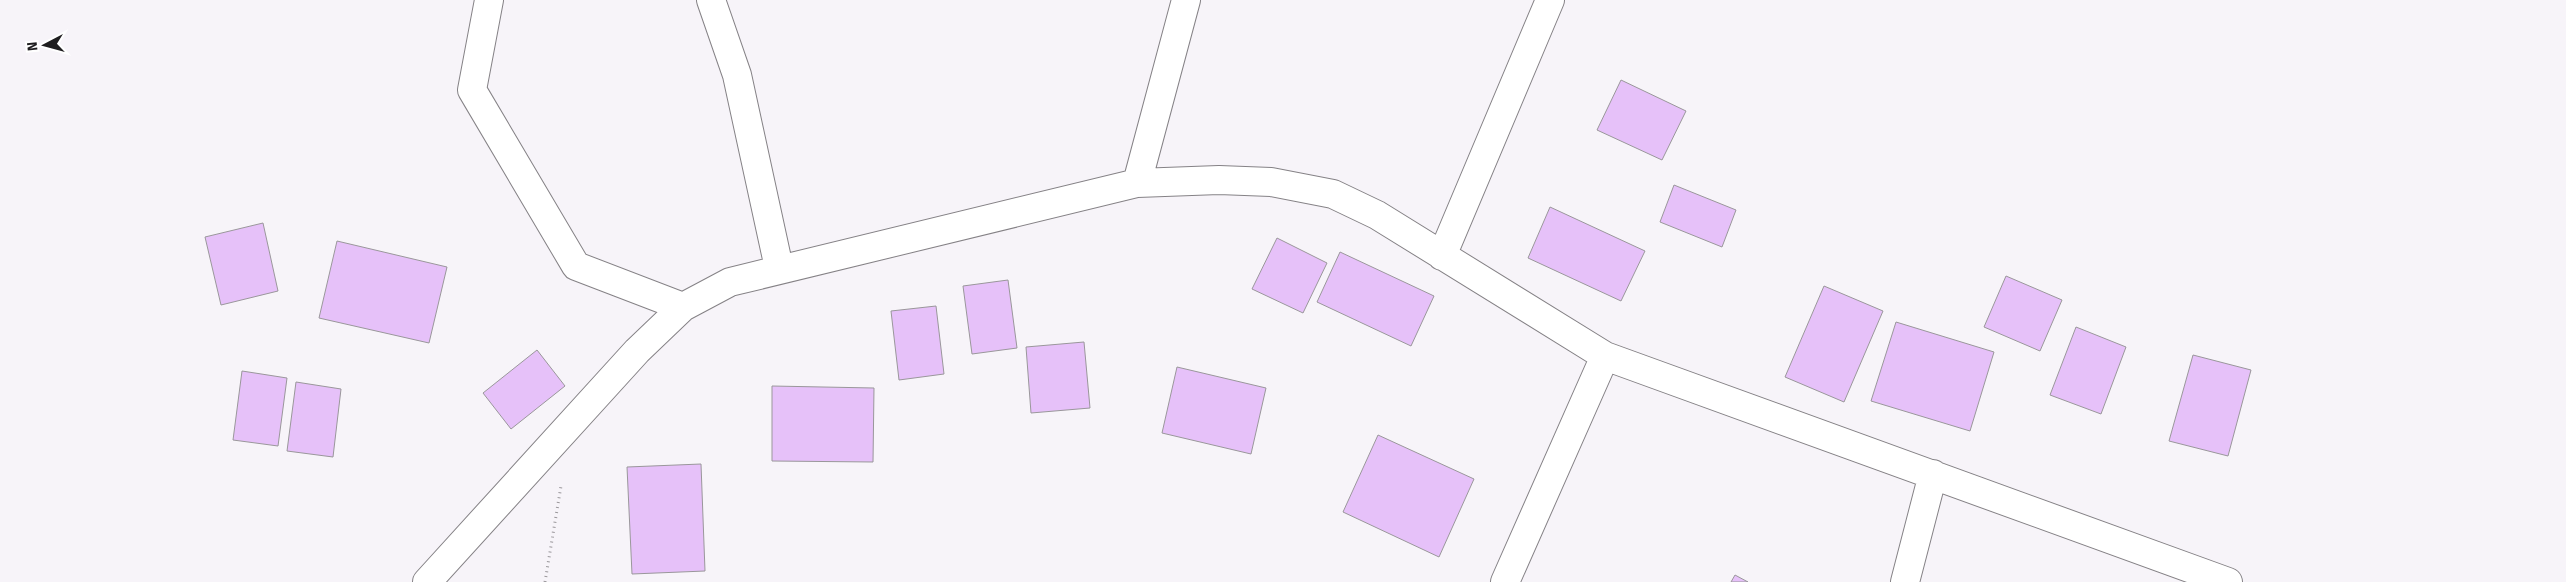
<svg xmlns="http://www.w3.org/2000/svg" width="2566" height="582" viewBox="0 0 2566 582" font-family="'Fira Sans',sans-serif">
	<rect width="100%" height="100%" fill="#f7f4f9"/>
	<path fill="#e6c1f9" stroke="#9a979b" d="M1621 80 1686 111 1662 160 1597 130Z
		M1674 185 1736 210 1722 247 1660 222Z
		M1550 207 1645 251 1621 301 1528 258Z
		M263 223 278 291 221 305 205 237Z
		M1277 238 1327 263 1303 313 1252 289Z
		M337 241 447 267 429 343 319 318Z
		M1340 252 1434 296 1411 346 1317 302Z
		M2006 276 2062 300 2040 351 1984 327Z
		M1008 280 1017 348 972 354 963 286Z
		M1824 286 1883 311 1844 402 1785 377Z
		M936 306 944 374 899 380 891 311Z
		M1896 322 1994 352 1970 431 1871 401Z
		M2076 327 2126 347 2101 414 2050 395Z
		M1084 342 1090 408 1031 413 1026 347Z
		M537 350 565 386 511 429 483 393Z
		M2193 355 2251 370 2228 456 2169 441Z
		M1177 367 1266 388 1251 454 1162 433Z
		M242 371 287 378 278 446 233 440Z
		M296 382 341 389 333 457 287 451Z
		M772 386 874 388 873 462 772 461Z
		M1378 435 1474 479 1439 557 1343 512Z
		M701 464 705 571 632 574 627 467Z
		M1735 575 1748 582H1731Z"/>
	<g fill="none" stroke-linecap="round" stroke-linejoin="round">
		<defs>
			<path id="minor" d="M489 0 472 90 576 266 683 307
				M711 0 737 75 779 268
				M1137 183 1186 0
				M1442 256 1550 0
				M427 582 637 351 683 307 730 282 1137 183 1219 180 1271 182 1333 194 1377 215 1605 356 2228 582
				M1505 582 1605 356
				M1905 582 1933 474"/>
		</defs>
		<use href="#minor" stroke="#858286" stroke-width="30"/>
		<path stroke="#9b989c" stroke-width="3" stroke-dasharray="1 4" stroke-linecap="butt" d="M545 582 561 486"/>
		<use href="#minor" stroke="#fff" stroke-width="28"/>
	</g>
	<g transform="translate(45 45) rotate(264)" stroke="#ffffff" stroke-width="4" paint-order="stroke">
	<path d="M0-4L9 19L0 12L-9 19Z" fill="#1e1d1f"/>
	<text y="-8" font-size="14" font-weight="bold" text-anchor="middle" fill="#1e1d1f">N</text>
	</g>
</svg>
